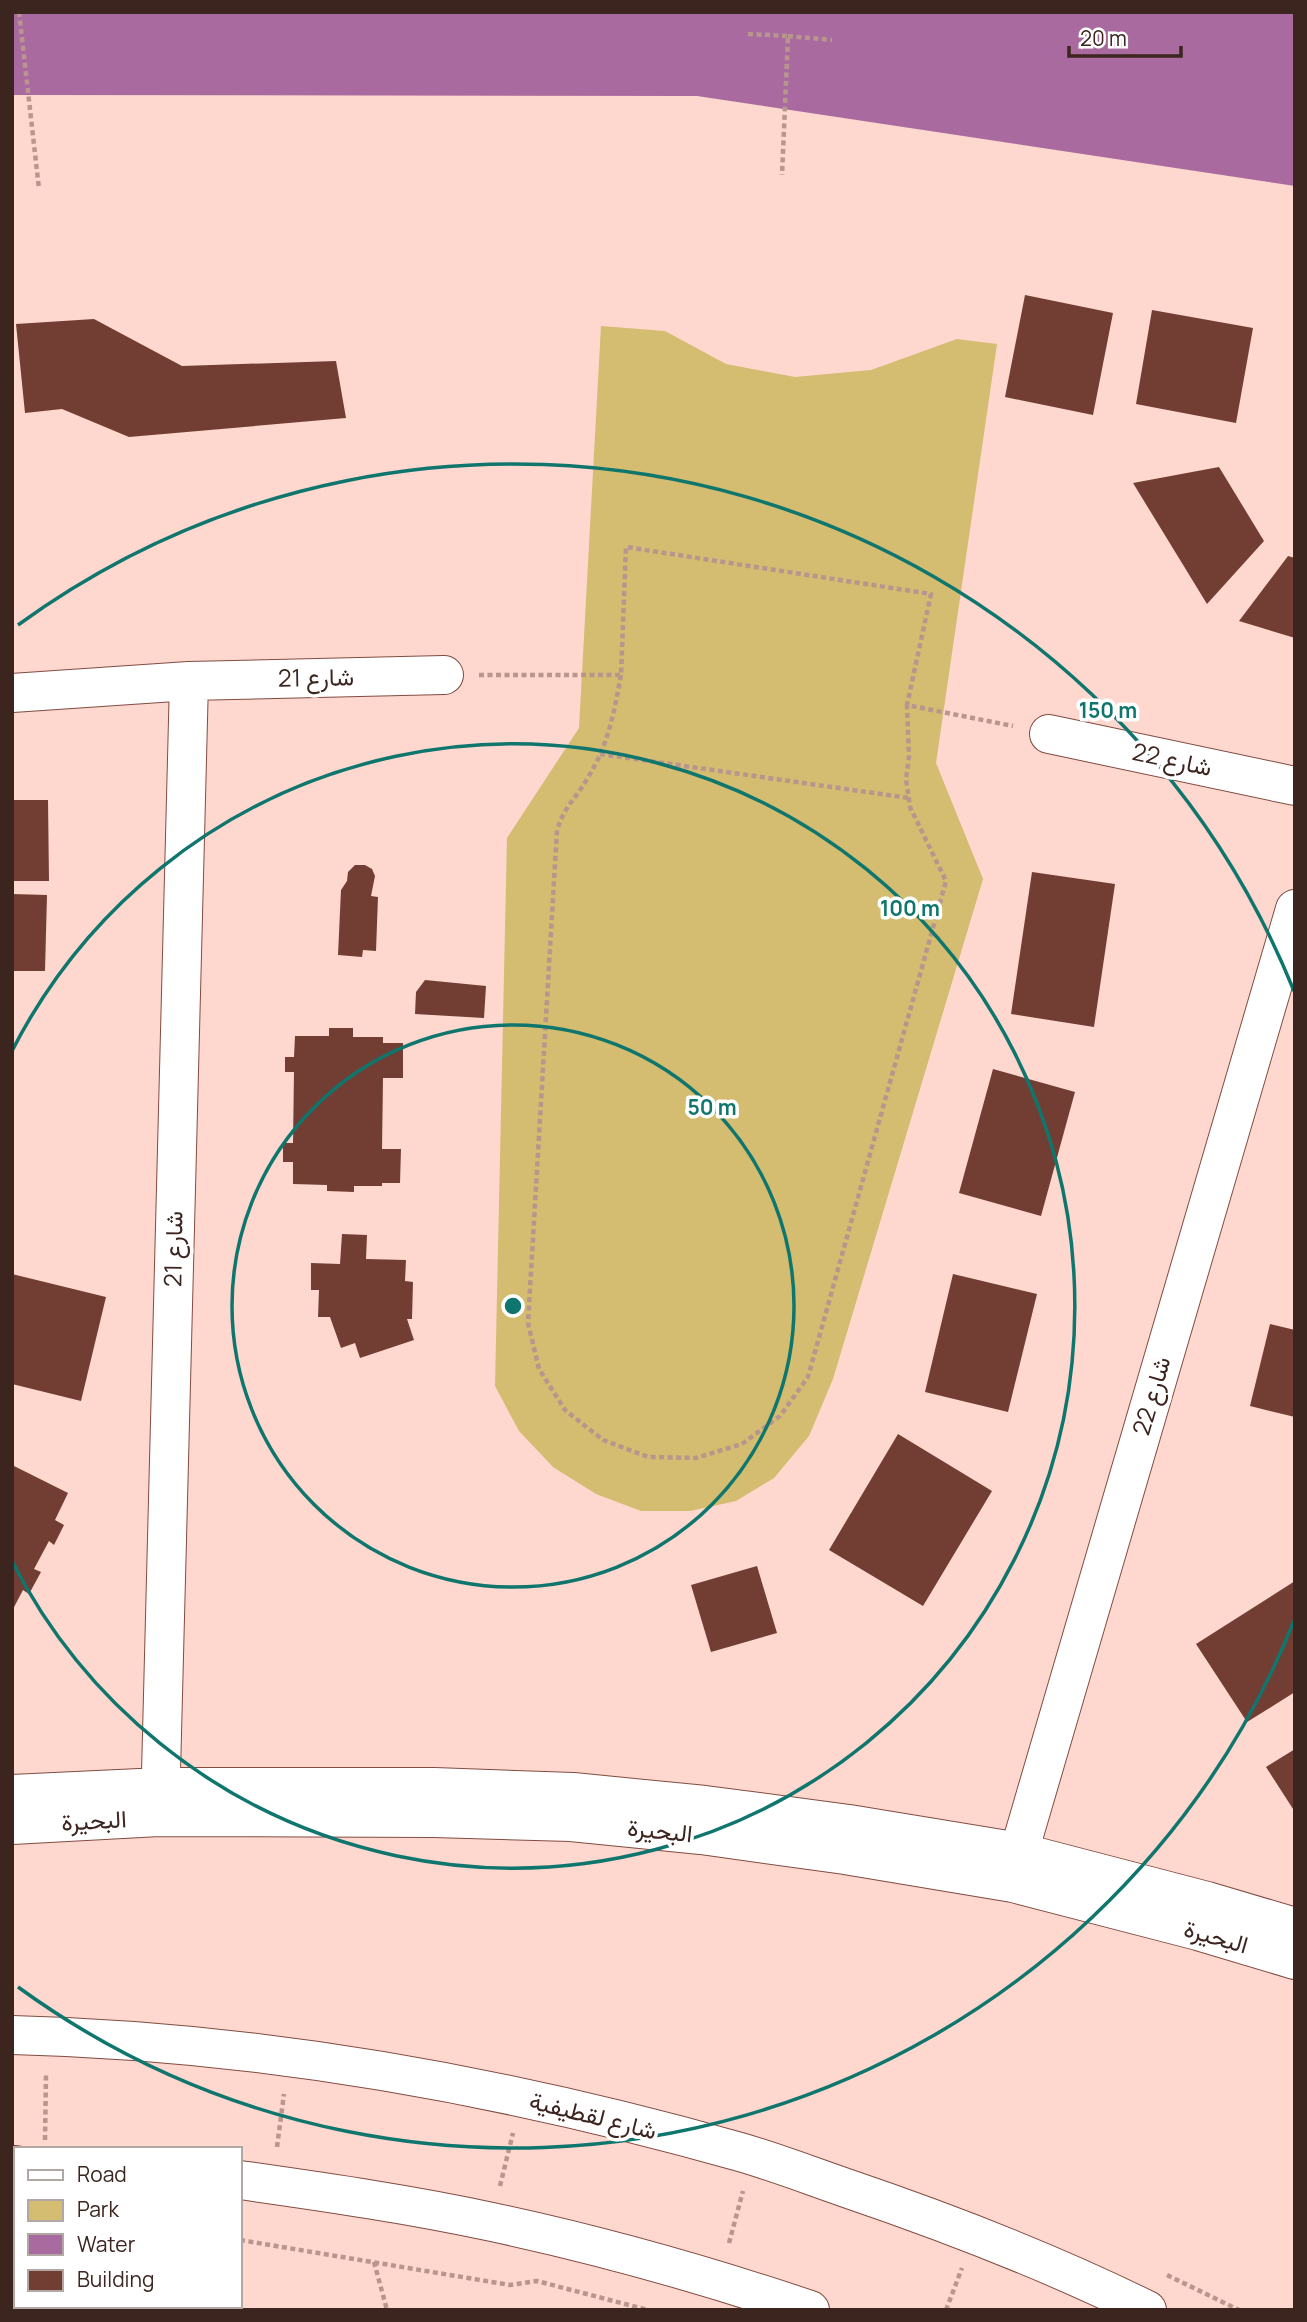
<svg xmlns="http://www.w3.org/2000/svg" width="1307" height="2322" viewBox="0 0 1307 2322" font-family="Manrope,Vazirmatn,sans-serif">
	<rect width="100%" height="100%" fill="#fed7ce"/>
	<path fill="#d4bc70" d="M601 326 665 331 726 364 795 377 871 370 957 339 997 344 936 763 983 879 833 1379 809 1436 774 1478 736 1501 690 1511H641L596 1494 553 1467 519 1431 495 1386 507 838 579 728Z"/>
	<path fill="#a96a9f" d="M12 12H1295V186L697 96 12 95Z"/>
	<path fill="#723e33" d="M1025 295 1113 313 1093 415 1005 397Z
		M1152 310 1253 328 1236 423 1136 404Z
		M94 319 182 366 336 361 346 418 129 437 62 409 25 413 16 324Z
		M1219 467 1264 541 1207 604 1133 483Z
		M1288 556 1295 558V638L1239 621Z
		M13 800H48L49 881H12Z
		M355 865H365L372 869 375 876 371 896 378 897 376 951 363 950 362 957 338 955 341 890 347 881 348 872Z
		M1032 872 1115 884 1094 1027 1011 1014Z
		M12 894 47 895 45 971H12Z
		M425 980 486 986 484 1018 415 1014 416 992Z
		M329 1028H353V1037H383V1043H403V1078H383L382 1149H401L400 1183H382V1186H354V1192L327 1191V1185L293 1184V1162H283V1143H293L294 1072H285V1057H294L295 1036H329Z
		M993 1069 1075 1092 1041 1216 959 1193Z
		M342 1234 367 1235 366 1259 406 1260 405 1281 413 1282 412 1319H407L414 1340 360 1358 355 1343 341 1348 330 1317H318L319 1290H311V1263L340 1264Z
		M12 1274 106 1297 81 1401 12 1384Z
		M953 1274 1037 1294 1008 1412 925 1392Z
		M1270 1324 1295 1330V1417L1250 1406Z
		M898 1434 992 1491 923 1606 829 1550Z
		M14 1466 68 1493 55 1520 64 1525 54 1545 49 1541 34 1569 41 1572 29 1594 23 1590 12 1611V1471Z
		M757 1566 777 1633 711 1652 691 1585Z
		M1295 1581V1692L1247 1722 1196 1644Z
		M1295 1749V1812L1266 1767Z"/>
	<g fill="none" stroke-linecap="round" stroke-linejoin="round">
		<defs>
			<path id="minor" d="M12 693 189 681 444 675
				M1049 734 1295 786
				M12 1794 161 1787H434L573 1792 705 1805 849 1824 1019 1852 1207 1901 1295 1927
				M160 1812 189 681
				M12 1825 159 1817 434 1818 571 1822 701 1835 845 1855 1013 1883 1198 1931 1295 1960
				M1014 1879 1019 1852 1295 909"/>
			<path id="tertiary" d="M12 2035C259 2041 503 2085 740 2152 775 2162 811 2176 846 2188 949 2223 1050 2262 1147 2310
				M12 2165H16
				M240 2180C324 2192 409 2204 492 2222 600 2245 706 2275 810 2310"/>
		</defs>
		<use href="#minor" stroke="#824c41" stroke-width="40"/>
		<use href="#tertiary" stroke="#824c41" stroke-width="40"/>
		<path stroke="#b8968e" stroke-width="4.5" stroke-dasharray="5 3.5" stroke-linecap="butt" d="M19 12 39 189
			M748 34 788 36 782 175
			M788 36 832 40
			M479 675H621L626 547 931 594 907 705 1013 726
			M621 675C614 713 608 746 587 779 575 800 565 805 557 830L528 1323 539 1369 565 1410 603 1440 648 1457 696 1458 742 1444 780 1416 808 1377 946 881 910 807 906 779 909 757 907 705
			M600 754 909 798
			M45 2140 46 2075
			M277 2147 284 2094
			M500 2186 513 2133
			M12 2213 16 2214
			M240 2240 510 2285 537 2281 648 2310
			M729 2243 743 2191
			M374 2262 387 2310
			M1167 2275 1239 2310
			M946 2310 962 2268"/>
		<use href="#minor" stroke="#fff" stroke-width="38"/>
		<use href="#tertiary" stroke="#fff" stroke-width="38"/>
	</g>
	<g fill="none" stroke="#0f766e" stroke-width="3.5">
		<circle cx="513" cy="1306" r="281"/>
		<path d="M12 1051A562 562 0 1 1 12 1561"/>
		<path d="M1294 1621A842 842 0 0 1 18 1987M18 625A842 842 0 0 1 1294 991"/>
	</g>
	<g text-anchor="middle" stroke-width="7" stroke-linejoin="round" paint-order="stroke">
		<g font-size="24" fill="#3c241f" stroke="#fff">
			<text transform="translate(316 678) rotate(-1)" y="8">شارع 21</text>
			<text transform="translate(1172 760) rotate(12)" y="8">شارع 22</text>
			<text transform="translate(174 1249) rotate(-89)" y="8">شارع 21</text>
			<text transform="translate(1152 1396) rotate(-74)" y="8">شارع 22</text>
			<text transform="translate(94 1821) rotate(-3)" y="8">البحيرة</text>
			<text transform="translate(660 1831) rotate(6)" y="8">البحيرة</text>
			<text transform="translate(1216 1937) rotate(16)" y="8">البحيرة</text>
			<text transform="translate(593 2116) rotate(14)" y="8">شارع لقطيفية</text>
		</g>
	</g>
	<circle cx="513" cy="1306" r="10" fill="#0f766e" stroke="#fff" stroke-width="3.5"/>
	<g font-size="21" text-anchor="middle" font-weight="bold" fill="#0f766e" stroke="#fff" stroke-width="7" stroke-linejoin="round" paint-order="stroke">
		<text x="1108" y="718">150 m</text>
		<text x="910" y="916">100 m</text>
		<text x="712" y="1115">50 m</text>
	</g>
	<rect width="1307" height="2322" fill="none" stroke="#3c241f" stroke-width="28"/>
	<rect x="14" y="2147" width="228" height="161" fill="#ffffff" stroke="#b1a7a5" stroke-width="2"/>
	<rect x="28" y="2170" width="35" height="10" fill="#ffffff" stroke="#b1a7a5" stroke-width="2"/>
	<text x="77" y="2182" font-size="21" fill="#3c241f">Road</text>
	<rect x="28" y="2200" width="35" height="21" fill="#d4bc70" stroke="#b1a7a5" stroke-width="2"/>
	<text x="77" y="2217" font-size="21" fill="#3c241f">Park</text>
	<rect x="28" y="2234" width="35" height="21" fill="#a96a9f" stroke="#b1a7a5" stroke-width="2"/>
	<text x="77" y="2252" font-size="21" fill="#3c241f">Water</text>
	<rect x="28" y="2270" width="35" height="21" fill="#723e33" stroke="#b1a7a5" stroke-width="2"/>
	<text x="77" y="2287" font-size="21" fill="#3c241f">Building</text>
	<path d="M1069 46v10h112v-10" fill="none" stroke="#3c241f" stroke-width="3.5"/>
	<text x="1080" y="46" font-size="21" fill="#3c241f" stroke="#ffffff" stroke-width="5" paint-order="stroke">20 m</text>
</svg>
